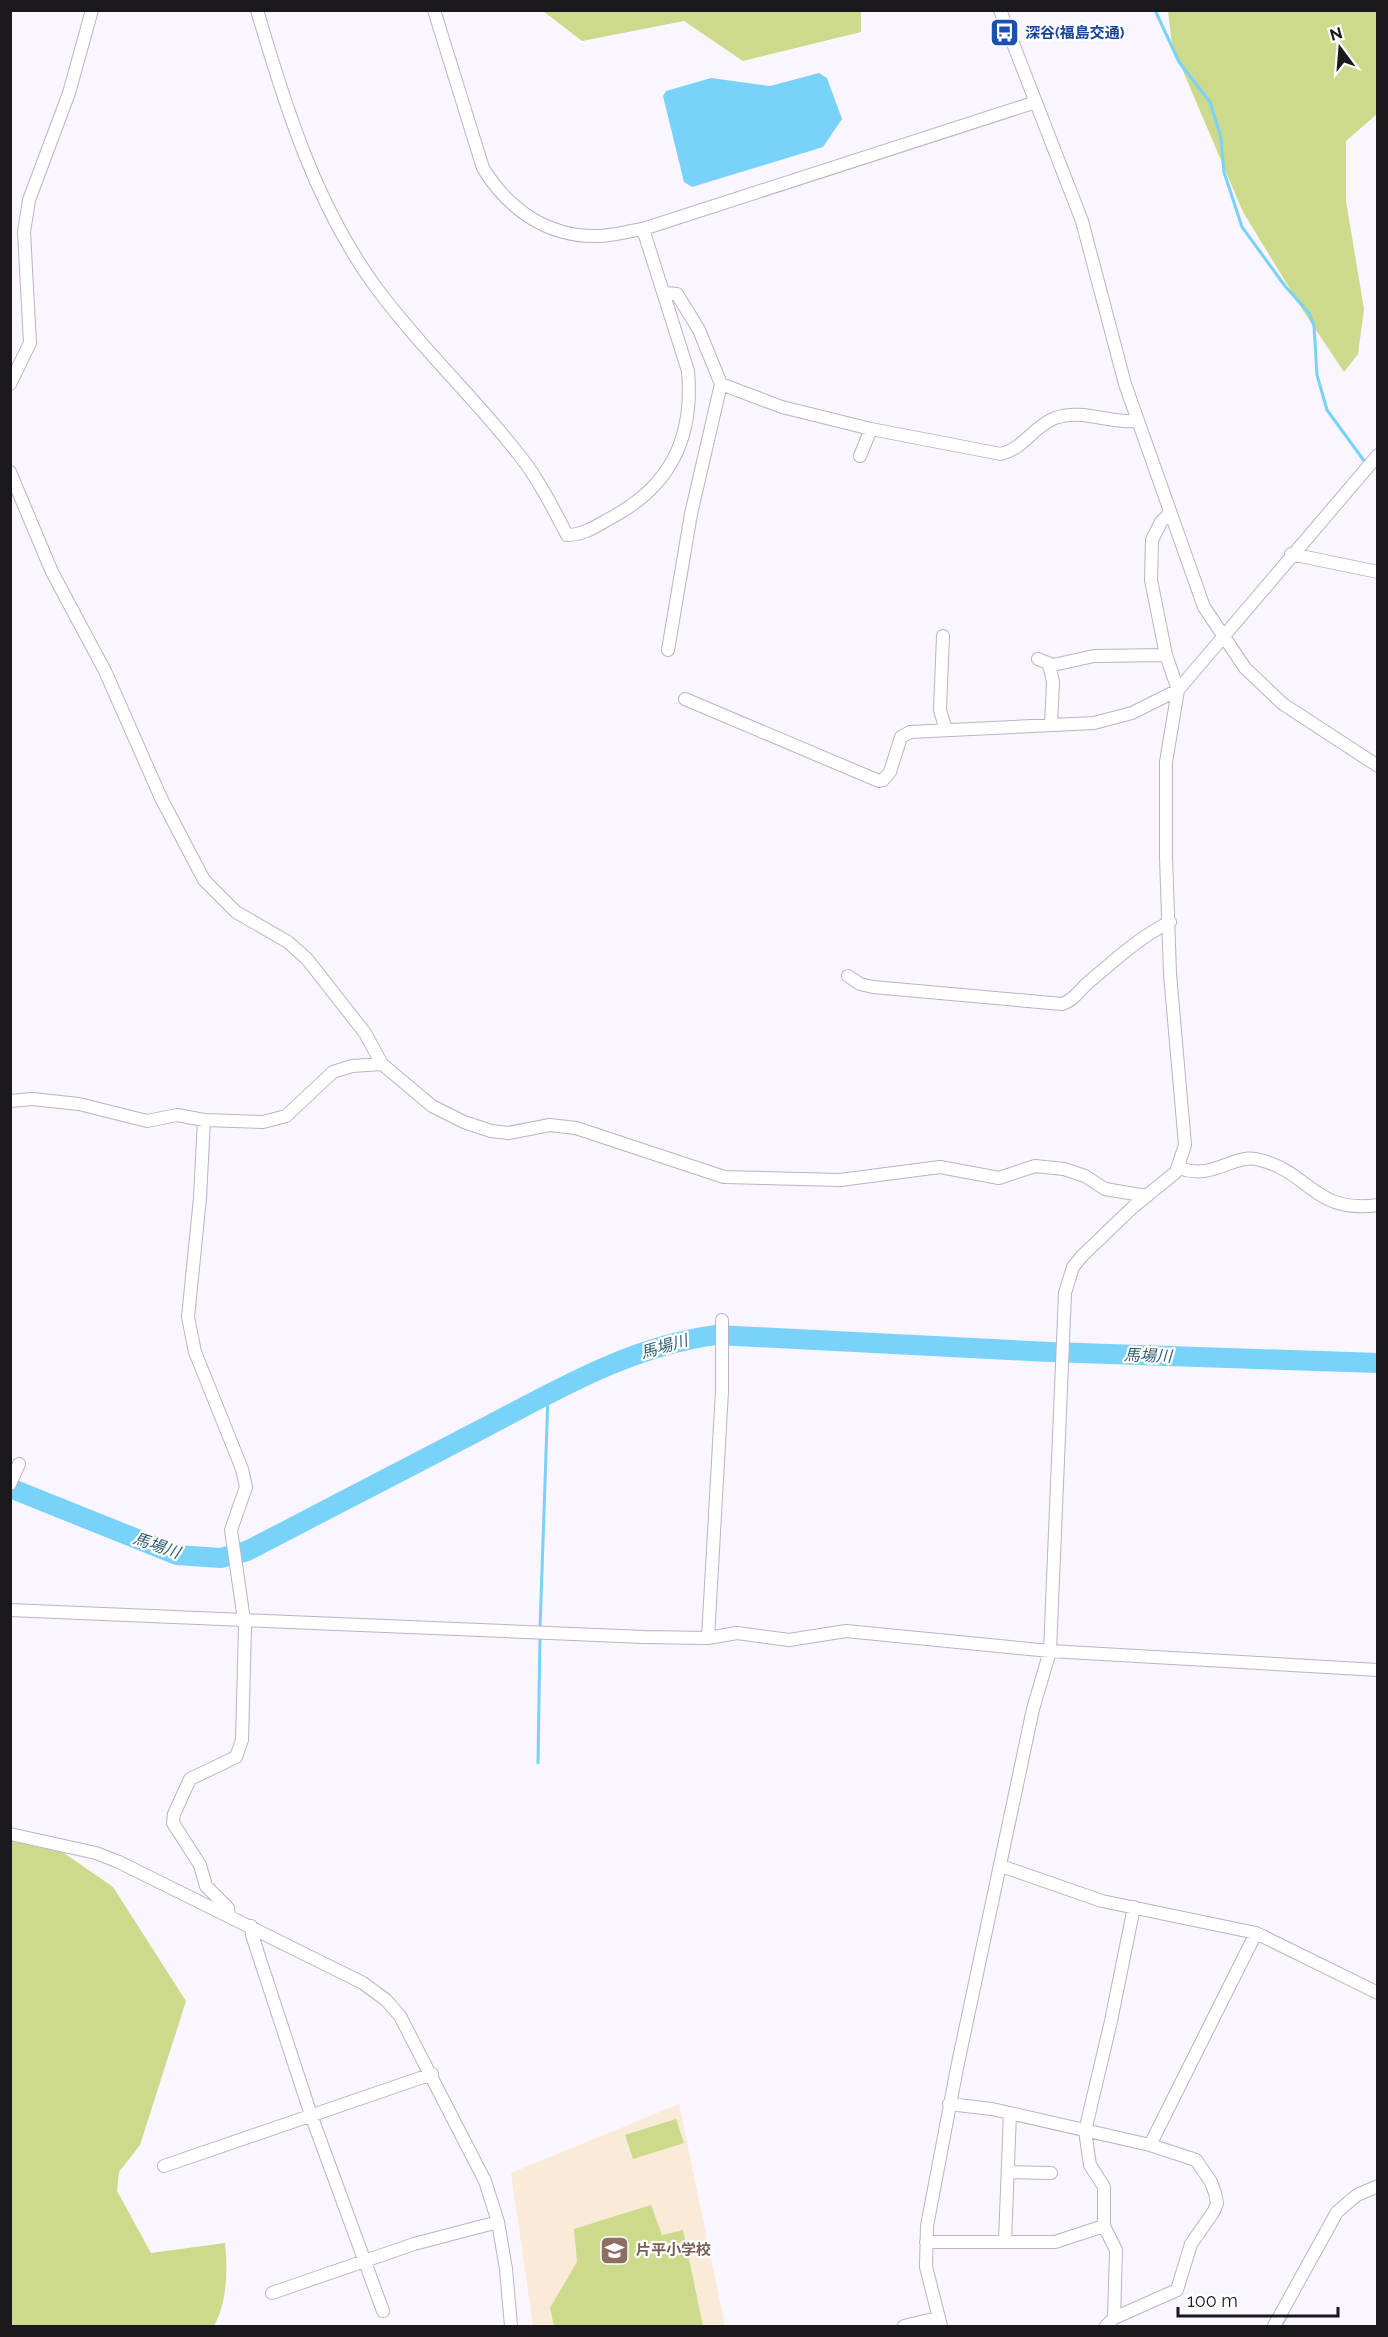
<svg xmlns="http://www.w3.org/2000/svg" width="1388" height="2337" viewBox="0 0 1388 2337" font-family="Raleway,'Noto Sans JP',sans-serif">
	<rect width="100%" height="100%" fill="#faf5ff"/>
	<path fill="#faebd8" d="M679 2104 725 2326H533L511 2173Z"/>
	<path fill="#cdd98b" d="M543 11H861V32L743 61 684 21 582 41Z
		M1168 11H1377V114L1346 141V201L1364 309 1358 354 1344 372 1304 312 1243 212 1172 45Z
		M11 1841 64 1853 113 1887 186 2001 140 2145 119 2172 117 2191 151 2253 225 2243C228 2271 227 2302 214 2326H11Z
		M676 2119 684 2143 633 2159 625 2135Z
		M651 2205 662 2235 683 2230 703 2326H554L550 2308 577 2262 574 2229Z"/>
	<path fill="#79d2fa" d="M819 73 827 78 842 119 823 147 692 187 684 182 663 96 666 91 711 78 770 86Z"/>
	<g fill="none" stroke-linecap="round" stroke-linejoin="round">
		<path stroke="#79d2fa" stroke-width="3" d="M1155 10 1179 62 1210 102 1221 138 1224 172 1242 227 1285 286 1309 313 1314 326 1317 375 1327 410 1365 462
			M540 1629 548 1395
			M538 1763 540 1636
			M1281 2326 1287 2315"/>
		<path stroke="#79d2fa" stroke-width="20" d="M10 1488 177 1555 221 1558 247 1551C325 1510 404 1470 482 1429 557 1390 630 1346 716 1335L1050 1352 1378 1363"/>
		<defs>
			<path id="minor" d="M257 10C285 106 316 205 375 286 419 346 475 398 520 456 539 480 553 508 567 535 583 535 595 527 609 519 670 487 694 439 688 371L643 229
				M434 10 483 168C508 209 547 237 597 236 612 236 628 231 643 229L1036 102
				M1000 10 1082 221 1125 384 1204 607 1245 668 1283 704 1378 766
				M665 293 677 294 699 330 721 384 782 407 871 429 1001 454C1023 449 1034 426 1055 418 1082 408 1110 424 1138 421
				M10 384 30 343 24 232 29 200 69 93 92 10
				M860 456 871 429
				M10 472 52 572 105 671 161 798 204 880 236 912 288 942 307 959 365 1033 382 1064
				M1291 554 1378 572
				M943 636 940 710 946 730
				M668 650 691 514 721 384
				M1038 659 1053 665 1094 656 1166 655
				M1049 664 1053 682 1051 725
				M685 699 879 781 883 780 890 772 901 737 910 732 1094 723 1132 713 1178 690 1378 455
				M848 976 860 984 873 987 1062 1004C1075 1000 1080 989 1090 981 1115 960 1141 936 1170 922
				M10 1101 32 1099 79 1104 147 1121 177 1115 204 1120 263 1122 286 1116 333 1072 352 1066 382 1064 432 1106 464 1122 491 1131 508 1133 550 1125 576 1128 724 1177 840 1180 940 1167 999 1178 1035 1166 1064 1169 1085 1176 1105 1189 1147 1196
				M204 1120 200 1198 188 1317 195 1352 242 1469 246 1487 231 1530 245 1627 242 1740 236 1757 190 1779 174 1814 173 1823 200 1865 206 1886 228 1908 229 1916
				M1179 1168C1215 1181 1233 1152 1260 1160 1311 1173 1314 1214 1378 1205
				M10 1484 19 1464
				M10 1610 644 1637 708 1638 737 1633 789 1640 846 1631 1050 1651 1378 1670
				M708 1638 722 1391V1320
				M10 1834 96 1853 119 1862 363 1983 386 2000 400 2016 485 2181 498 2222 506 2269 511 2326
				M1001 1866 1102 1901 1256 1933 1378 1993
				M251 1926 252 1935 311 2115 383 2311
				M949 2104 992 2109 1150 2145 1256 1933
				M164 2166 432 2074
				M1008 2172 1051 2173
				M1005 2241 1010 2113
				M926 2242H1055L1104 2226
				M272 2293 414 2244 498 2222
				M1114 2318 1177 2290 1191 2244 1214 2211 1217 2203 1215 2193 1211 2182 1196 2160 1150 2145
				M904 2326 937 2318
				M941 2326 926 2267 927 2226 957 2068 1033 1709 1050 1651 1065 1293 1073 1267 1082 1256 1133 1207 1176 1172 1185 1145 1170 974 1166 857V762L1178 690 1166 655 1151 580 1152 540 1161 522 1170 513
				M1106 2326 1114 2318 1116 2250 1104 2226V2187L1090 2165 1085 2131 1111 2021 1134 1907
				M1274 2326 1337 2212 1357 2195 1378 2186"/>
		</defs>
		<use href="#minor" stroke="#bbb3c3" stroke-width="14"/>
		<use href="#minor" stroke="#fff" stroke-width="12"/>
	</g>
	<defs>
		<symbol id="bus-square" viewBox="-11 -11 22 22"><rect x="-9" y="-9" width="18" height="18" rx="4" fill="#1a4fb4" stroke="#fff"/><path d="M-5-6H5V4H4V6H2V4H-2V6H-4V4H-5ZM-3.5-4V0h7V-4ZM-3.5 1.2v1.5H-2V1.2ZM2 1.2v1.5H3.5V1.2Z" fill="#fff"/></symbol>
		<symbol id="school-square" viewBox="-11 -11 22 22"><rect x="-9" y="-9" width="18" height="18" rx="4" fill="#8d6e63" stroke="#fff"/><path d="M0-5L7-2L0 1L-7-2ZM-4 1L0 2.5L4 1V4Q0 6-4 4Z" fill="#fff"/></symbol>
	</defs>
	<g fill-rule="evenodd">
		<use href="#bus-square" x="988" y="16" width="33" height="33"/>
		<use href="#school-square" x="598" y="2234" width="33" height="33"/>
	</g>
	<g text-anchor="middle" stroke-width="4.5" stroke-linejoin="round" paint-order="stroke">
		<g font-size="15" font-weight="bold" fill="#164399" stroke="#fff" text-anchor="start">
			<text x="1025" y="38">深谷(福島交通)</text>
		</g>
		<g font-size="15" font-weight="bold" fill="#785e54" stroke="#fff" text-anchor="start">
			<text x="636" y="2255">片平小学校</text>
		</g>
		<g font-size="16" font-style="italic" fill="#2d5d73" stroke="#fff">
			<text transform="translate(664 1346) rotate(-16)" y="6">馬場川</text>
			<text transform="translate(1148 1355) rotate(2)" y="6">馬場川</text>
			<text transform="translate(157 1545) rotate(19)" y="6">馬場川</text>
		</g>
	</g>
	<rect width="1388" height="2337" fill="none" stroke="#1a171d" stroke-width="24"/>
	<g transform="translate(1340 48) rotate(344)" stroke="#ffffff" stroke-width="4.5" paint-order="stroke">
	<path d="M0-4.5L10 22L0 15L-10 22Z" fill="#1a171d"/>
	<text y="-9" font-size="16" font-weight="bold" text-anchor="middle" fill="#1a171d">N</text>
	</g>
	<path d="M1178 2307v9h160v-9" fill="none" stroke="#1a171d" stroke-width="3"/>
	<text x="1187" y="2307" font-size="18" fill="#1a171d" stroke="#ffffff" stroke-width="4.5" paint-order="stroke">100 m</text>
</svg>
